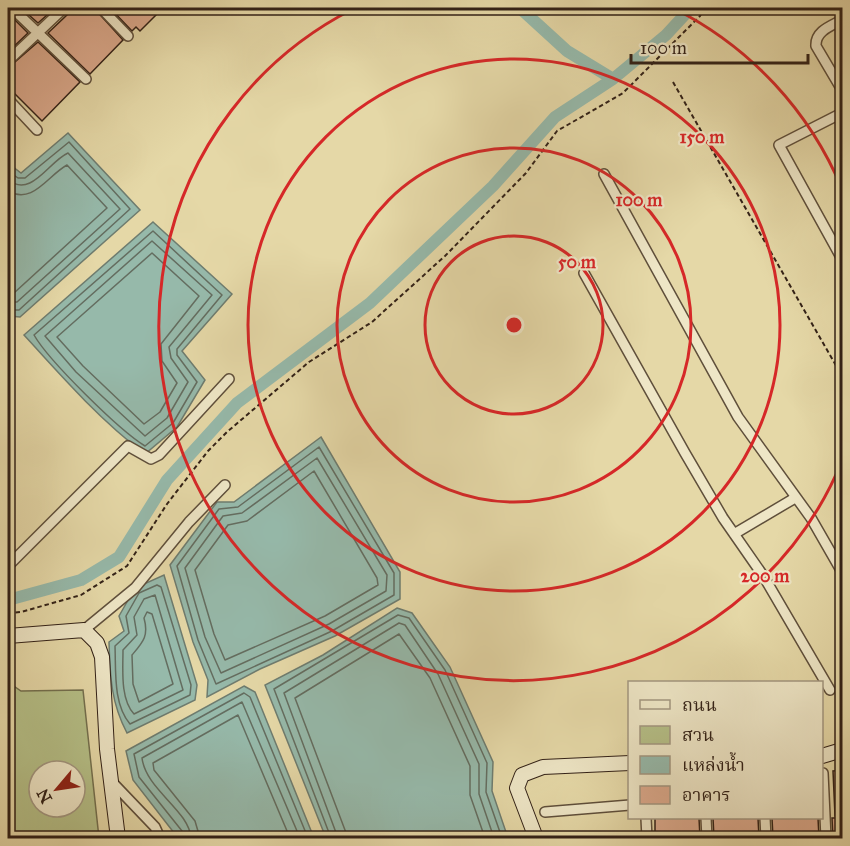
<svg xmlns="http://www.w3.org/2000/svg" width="850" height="846" viewBox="0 0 850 846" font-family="'IM FELL Great Primer','Noto Serif Thai',serif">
	<rect width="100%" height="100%" fill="#e5d8a7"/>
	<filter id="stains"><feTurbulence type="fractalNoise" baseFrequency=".00333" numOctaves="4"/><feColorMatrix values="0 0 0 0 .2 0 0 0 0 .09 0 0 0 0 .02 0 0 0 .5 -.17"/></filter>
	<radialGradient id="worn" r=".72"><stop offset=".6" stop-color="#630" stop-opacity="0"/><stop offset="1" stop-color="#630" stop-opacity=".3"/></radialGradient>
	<path fill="#b5bf87" stroke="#74704f" stroke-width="1.5" fill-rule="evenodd" d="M8 682 21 691 83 690 99 838H8ZM39 771H75V807H39Z"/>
	<path fill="#96b9aa" stroke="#6e7c6f" stroke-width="1.5" d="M68 133 140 210 20 317 9 316 8 163 21 173Z
		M153 222 232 294 182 351 205 380 177 427 145 454C100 420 62 377 24 335Z
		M321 437 400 572V599L335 636 260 669 207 697 208 680 193 642 170 565 217 502H234Z
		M164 575 197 685 195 700 127 733C111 703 110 676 109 642L124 631 119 616 135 588Z
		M397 608 412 613 450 667 493 762 492 791 508 838H326L265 685 323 655Z
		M244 686 255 692 314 838H178L133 780 126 751Z"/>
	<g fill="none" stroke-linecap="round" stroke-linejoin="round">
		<path stroke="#646d60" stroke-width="1.5" d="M8 171 18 178H25L69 142 130 209 19 310H8
			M8 180C32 198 48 162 68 153L120 209 17 302H8
			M8 191C33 205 47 176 67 165L107 208 14 293H8
			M153 231 222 295 177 349V355L197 382 173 423 145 446C119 430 49 361 34 335Z
			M152 241 212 295 169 347 171 358 188 382 167 418 145 436 76 372 45 336Z
			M152 253 199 296 161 344 162 361 177 383 160 412 144 424 83 366 57 337Z
			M319 447 394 573V595L332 631 216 684 198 640 177 566 219 509 238 507Z
			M317 458 387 575 386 591 329 624 221 673 205 637 185 568 223 516 242 513Z
			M314 471 377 578 378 585 325 616 225 660 214 634 195 570 228 525 247 521Z
			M157 585 161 587 191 685 190 695 130 724C113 704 116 671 115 646L129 633 126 616 139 593Z
			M155 595 183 690 134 714C120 699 123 669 123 650L137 635 134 617 144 599Z
			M147 612 152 614 173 684 139 702 133 684 132 655C143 642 149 636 144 618Z
			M183 838 182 831 139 777 134 754 244 693 250 697 308 838
			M191 838C189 810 146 790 142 758L242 702 300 838
			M200 838 195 821 154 770 153 763 238 715 290 838
			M331 838 274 689 398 615 409 618 445 670 487 763 486 792 502 838
			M338 838 284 693 399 623 405 625 438 674 479 764V794L494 838
			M348 838 295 698 399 634 430 678 470 766V795L485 838"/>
		<path stroke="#96b9aa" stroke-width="12" d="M520 8 567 51 613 79
			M8 600 81 580 119 557 167 480 237 403 370 303 493 186 555 117 613 79 666 35 691 8"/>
	</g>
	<path fill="#dba98c" stroke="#322117" stroke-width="1.5" d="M21 8H55L38 23Z
		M71 8H94L123 40 90 74 48 33 69 13Z
		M110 8H163L140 31 136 27 132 31Z
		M8 13 28 33 8 52Z
		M38 42 80 82 42 121 8 87V68Z
		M843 770V816H835L833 771Z
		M655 818H699L700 838H655Z
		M713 818H758L759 838H714Z
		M772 818H818L819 838H773Z
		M832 818H843V838H833Z"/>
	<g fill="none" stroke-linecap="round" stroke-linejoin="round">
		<defs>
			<path id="street" d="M12 8 86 79
				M101 8 128 36
				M842 20C831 26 815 31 816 46L842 90
				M8 61 64 8
				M8 99 37 130
				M840 114 779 145 842 259
				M604 174 738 417 811 518 842 572
				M584 273 685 453 723 518 764 577 830 690
				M734 534 795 498
				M8 566 128 446 151 459 159 455 229 379
				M84 630 135 588 189 522 225 485
				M823 773 826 838
				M112 782 155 827 160 838
				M545 812 630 805
				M646 818 647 838
				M706 818 707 838
				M765 818 766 838"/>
			<path id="secondary" d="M8 636 84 630 97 643 102 657 107 749 118 838
				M822 756 842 750
				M536 838 517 788 522 775 543 767 630 763"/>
		</defs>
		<use href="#street" stroke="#5f4f3b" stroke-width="12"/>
		<use href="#secondary" stroke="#322117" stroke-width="16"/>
		<path stroke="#322117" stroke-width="2" stroke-dasharray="4.5 3" stroke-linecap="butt" d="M673 82 842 376
			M8 613 21 612 81 595 127 566 167 504 208 451 227 432 309 362 372 322 445 256 526 173 557 131 623 93 700 16 705 8"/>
		<use href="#street" stroke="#eee6c6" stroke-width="9"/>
		<use href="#secondary" stroke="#eee6c6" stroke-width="14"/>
	</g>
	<g fill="none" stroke="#d62828" stroke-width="3">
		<circle cx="514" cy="325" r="89"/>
		<circle cx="514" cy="325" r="177"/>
		<circle cx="514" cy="325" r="266"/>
		<path d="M842 461A355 355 0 1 1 353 9M675 9A355 355 0 0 1 842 189"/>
	</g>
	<circle cx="514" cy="325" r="9" fill="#d62828" stroke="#eee6c6" stroke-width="3"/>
	<g font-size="18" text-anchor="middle" font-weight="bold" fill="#d62828" stroke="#eee6c6" stroke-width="4.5" stroke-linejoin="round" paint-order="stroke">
		<text x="702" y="143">150 m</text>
		<text x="639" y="206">100 m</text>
		<text x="577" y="268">50 m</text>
		<text x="765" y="582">200 m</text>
	</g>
	<rect width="850" height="846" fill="none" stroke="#e5d8a7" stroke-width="30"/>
	<rect x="9" y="9" width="832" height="828" fill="none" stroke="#322117" stroke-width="3"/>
	<rect x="15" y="15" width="820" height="816" fill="none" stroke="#322117" stroke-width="1.5"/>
	<rect x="628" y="681" width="195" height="138" fill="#eee6c6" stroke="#a39780" stroke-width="1.5"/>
	<rect x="640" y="700" width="30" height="9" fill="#eee6c6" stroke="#a39780" stroke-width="1.5"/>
	<text x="682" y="711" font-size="18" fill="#322117">ถนน</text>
	<rect x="640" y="726" width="30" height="18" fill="#b5bf87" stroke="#a39780" stroke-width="1.5"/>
	<text x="682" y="741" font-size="18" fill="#322117">สวน</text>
	<rect x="640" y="756" width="30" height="18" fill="#96b9aa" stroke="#a39780" stroke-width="1.5"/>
	<text x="682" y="771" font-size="18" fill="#322117">แหล่งน้ำ</text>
	<rect x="640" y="786" width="30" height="18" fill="#dba98c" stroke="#a39780" stroke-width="1.5"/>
	<text x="682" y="801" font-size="18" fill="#322117">อาคาร</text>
	<g transform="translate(57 789) rotate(241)"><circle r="28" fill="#eee6c6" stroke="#a39780" stroke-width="1.5"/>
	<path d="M0-4.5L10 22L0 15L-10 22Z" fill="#8f2418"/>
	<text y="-9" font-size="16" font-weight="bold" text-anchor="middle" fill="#322117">N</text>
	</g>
	<path d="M631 54v9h177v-9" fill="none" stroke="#322117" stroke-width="3"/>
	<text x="640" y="54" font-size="18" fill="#322117" stroke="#eee6c6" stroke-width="4.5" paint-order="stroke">100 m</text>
	<rect width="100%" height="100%" filter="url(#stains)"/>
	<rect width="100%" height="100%" fill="url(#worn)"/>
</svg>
